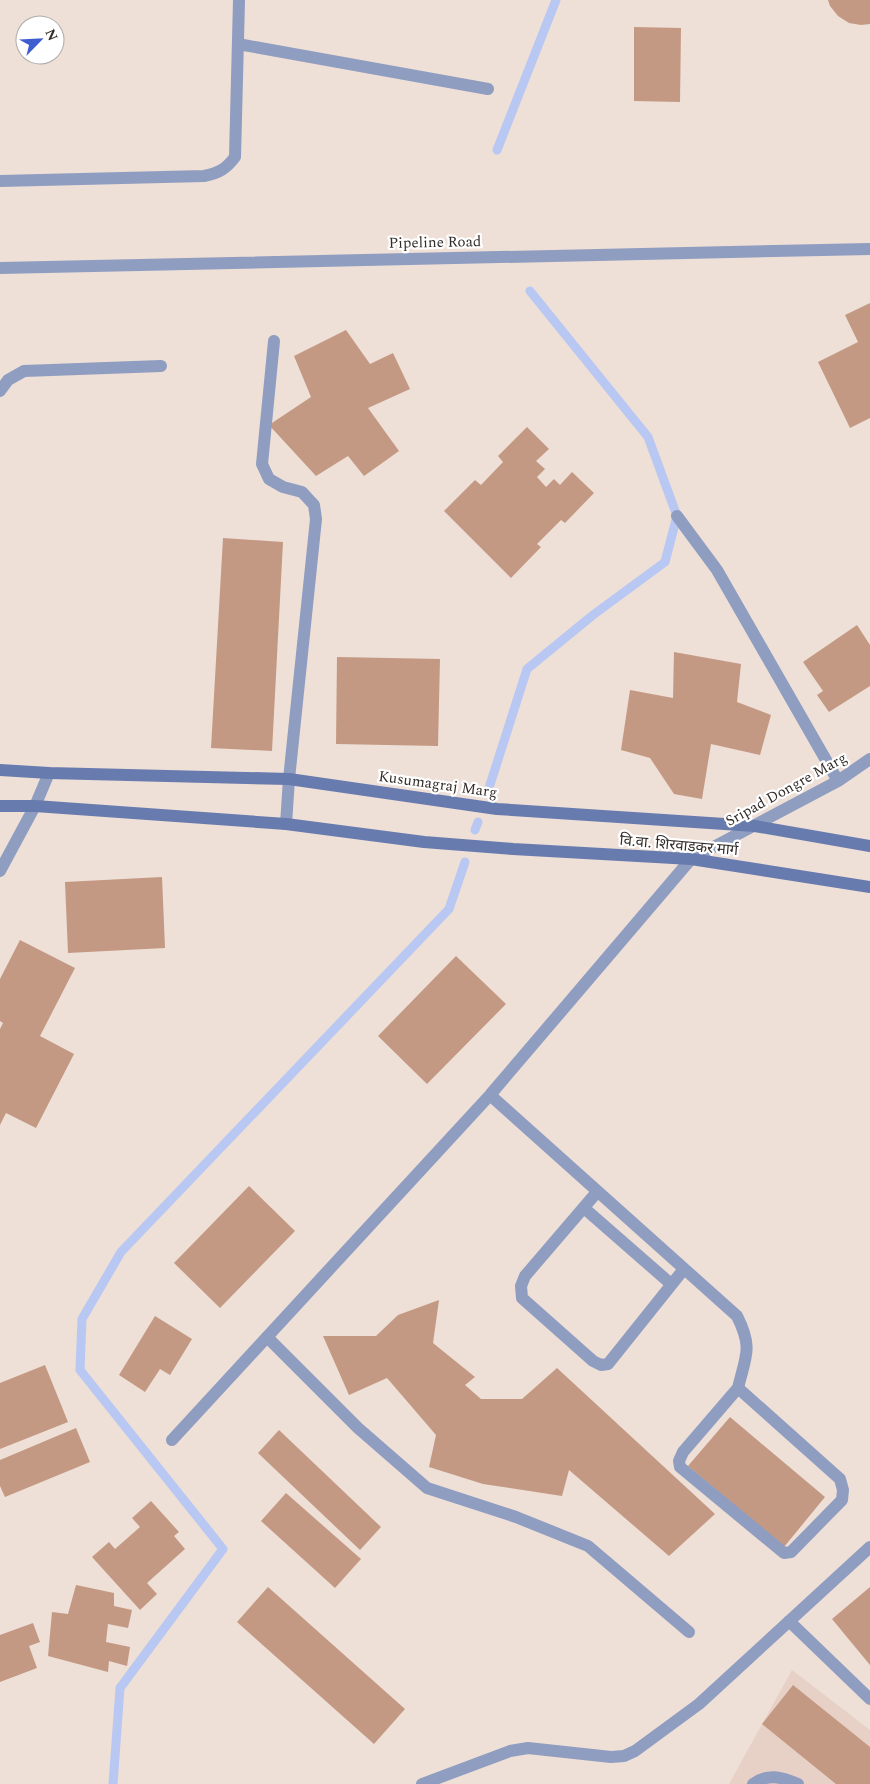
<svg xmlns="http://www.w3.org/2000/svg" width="870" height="1784" viewBox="0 0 870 1784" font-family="Spectral,'Noto Sans Devanagari',serif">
	<rect width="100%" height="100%" fill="#eedfd7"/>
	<path fill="#e7d0c5" d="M792 1670 870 1730V1784H729Z"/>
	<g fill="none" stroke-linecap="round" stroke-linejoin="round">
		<path stroke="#b8c8f2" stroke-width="9" d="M497 150 556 0
			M488 791 527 669 593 615 665 562 677 516 648 437 530 291
			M475 830 478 822
			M113 1784 120 1688 223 1549 80 1370 82 1319 121 1252 449 909 465 862"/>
	</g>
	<path fill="#c49983" d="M828 0H870V24L861 25 849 23 838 16 830 6Z
		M634 27 681 28 680 102 634 101Z
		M870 303V418L850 428 818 362 858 342 845 315Z
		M346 330 370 364 393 353 410 389 368 408 399 451 364 476 348 456 316 476 269 425 311 397 294 356Z
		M527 427 549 449 536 461 545 469 537 477 546 487 554 479 560 485 572 472 594 493 565 523 561 520 537 544 541 547 511 578 444 511 475 480 481 485 503 462 498 456Z
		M223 538 283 542 272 751 211 748Z
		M857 625 870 645V686L829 712 817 695 823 691 803 662Z
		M674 652 741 664 737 702 771 715 760 755 711 744 702 799 674 794 650 758 621 750 630 690 673 698Z
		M337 657 440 659 438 746 336 744Z
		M162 877 165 948 68 953 65 882Z
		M20 940 75 968 40 1036 74 1054 36 1128 6 1113 0 1125V1029L3 1023 0 1021V979Z
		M456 956 506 1004 427 1084 378 1036Z
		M249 1186 295 1231 220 1308 174 1263Z
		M439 1300 433 1343 475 1377 465 1385 481 1399H522L557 1368 715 1514 669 1556 569 1470 562 1496 483 1484 429 1467 436 1435 387 1378 349 1395 323 1336H376L398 1315Z
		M155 1316 192 1339 170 1375 160 1369 145 1392 119 1375Z
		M45 1365 68 1422 0 1449V1383Z
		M730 1417 825 1497 784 1547 688 1466Z
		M76 1428 90 1462 5 1497 0 1486V1460Z
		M279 1430 381 1527 360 1550 258 1453Z
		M286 1493 361 1559 335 1588 261 1521Z
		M151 1501 179 1532 174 1536 185 1549 147 1583 157 1594 140 1610 92 1557 109 1542 115 1549 140 1527 132 1518Z
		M76 1585 114 1593V1606L132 1610 128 1628 108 1624 106 1642 130 1647 127 1666 109 1661 108 1672 48 1656 52 1612 68 1614Z
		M268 1587 405 1709 374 1744 237 1622Z
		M870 1587V1665L832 1619Z
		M33 1623 40 1642 29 1646 37 1668 0 1682V1635Z
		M793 1685 870 1747V1784H836L762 1724Z"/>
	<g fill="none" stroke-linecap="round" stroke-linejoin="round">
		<path stroke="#8f9dc0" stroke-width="12" d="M267 1337 358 1428 427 1488 516 1517 588 1546 689 1632
			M753 1784C768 1773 781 1777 798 1784"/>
		<path stroke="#8f9dc0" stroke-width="12" d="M238 44 488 89
			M0 181 204 176C219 173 226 169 235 157L239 0
			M0 268 870 249
			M274 341 262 464 269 479 283 487 302 492 314 505 316 519 289 779 286 824
			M0 391 8 380 24 371 161 366
			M677 516 717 570 838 781
			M0 871 35 806 49 773
			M490 1095 737 1316C753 1348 746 1355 738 1388L840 1479 843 1490 842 1500 791 1552 784 1553 680 1467 679 1461 683 1452 738 1388
			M597 1192 525 1276 521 1286 522 1298 593 1361 601 1365 608 1364 684 1269
			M584 1208 671 1284
			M172 1440 490 1095 691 859 838 781 870 759
			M789 1621 870 1699
			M422 1784 510 1751 528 1748 611 1757 624 1756 635 1751 699 1704 870 1547"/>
		<path stroke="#687bae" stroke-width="12" d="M0 770 49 773 289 779 497 809 755 826 870 846
			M0 806H35L286 824 424 842 513 849 691 859 870 887"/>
	</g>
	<g text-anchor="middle" stroke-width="4.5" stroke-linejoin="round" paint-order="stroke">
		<g font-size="15" fill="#322c29" stroke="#fff">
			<text transform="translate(435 242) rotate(-1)" y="5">Pipeline Road</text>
			<text transform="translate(438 784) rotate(8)" y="5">Kusumagraj Marg</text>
			<text transform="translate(786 789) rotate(-29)" y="5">Sripad Dongre Marg</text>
			<text transform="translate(679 845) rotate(5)" y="5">वि.वा. शिरवाडकर मार्ग</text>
		</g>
	</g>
	<g transform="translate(40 40) rotate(66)"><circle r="24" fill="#ffffff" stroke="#adaba9"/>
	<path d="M0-4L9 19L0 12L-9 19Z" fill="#3e5dcf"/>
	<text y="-8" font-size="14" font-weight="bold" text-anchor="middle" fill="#322c29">N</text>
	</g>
</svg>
